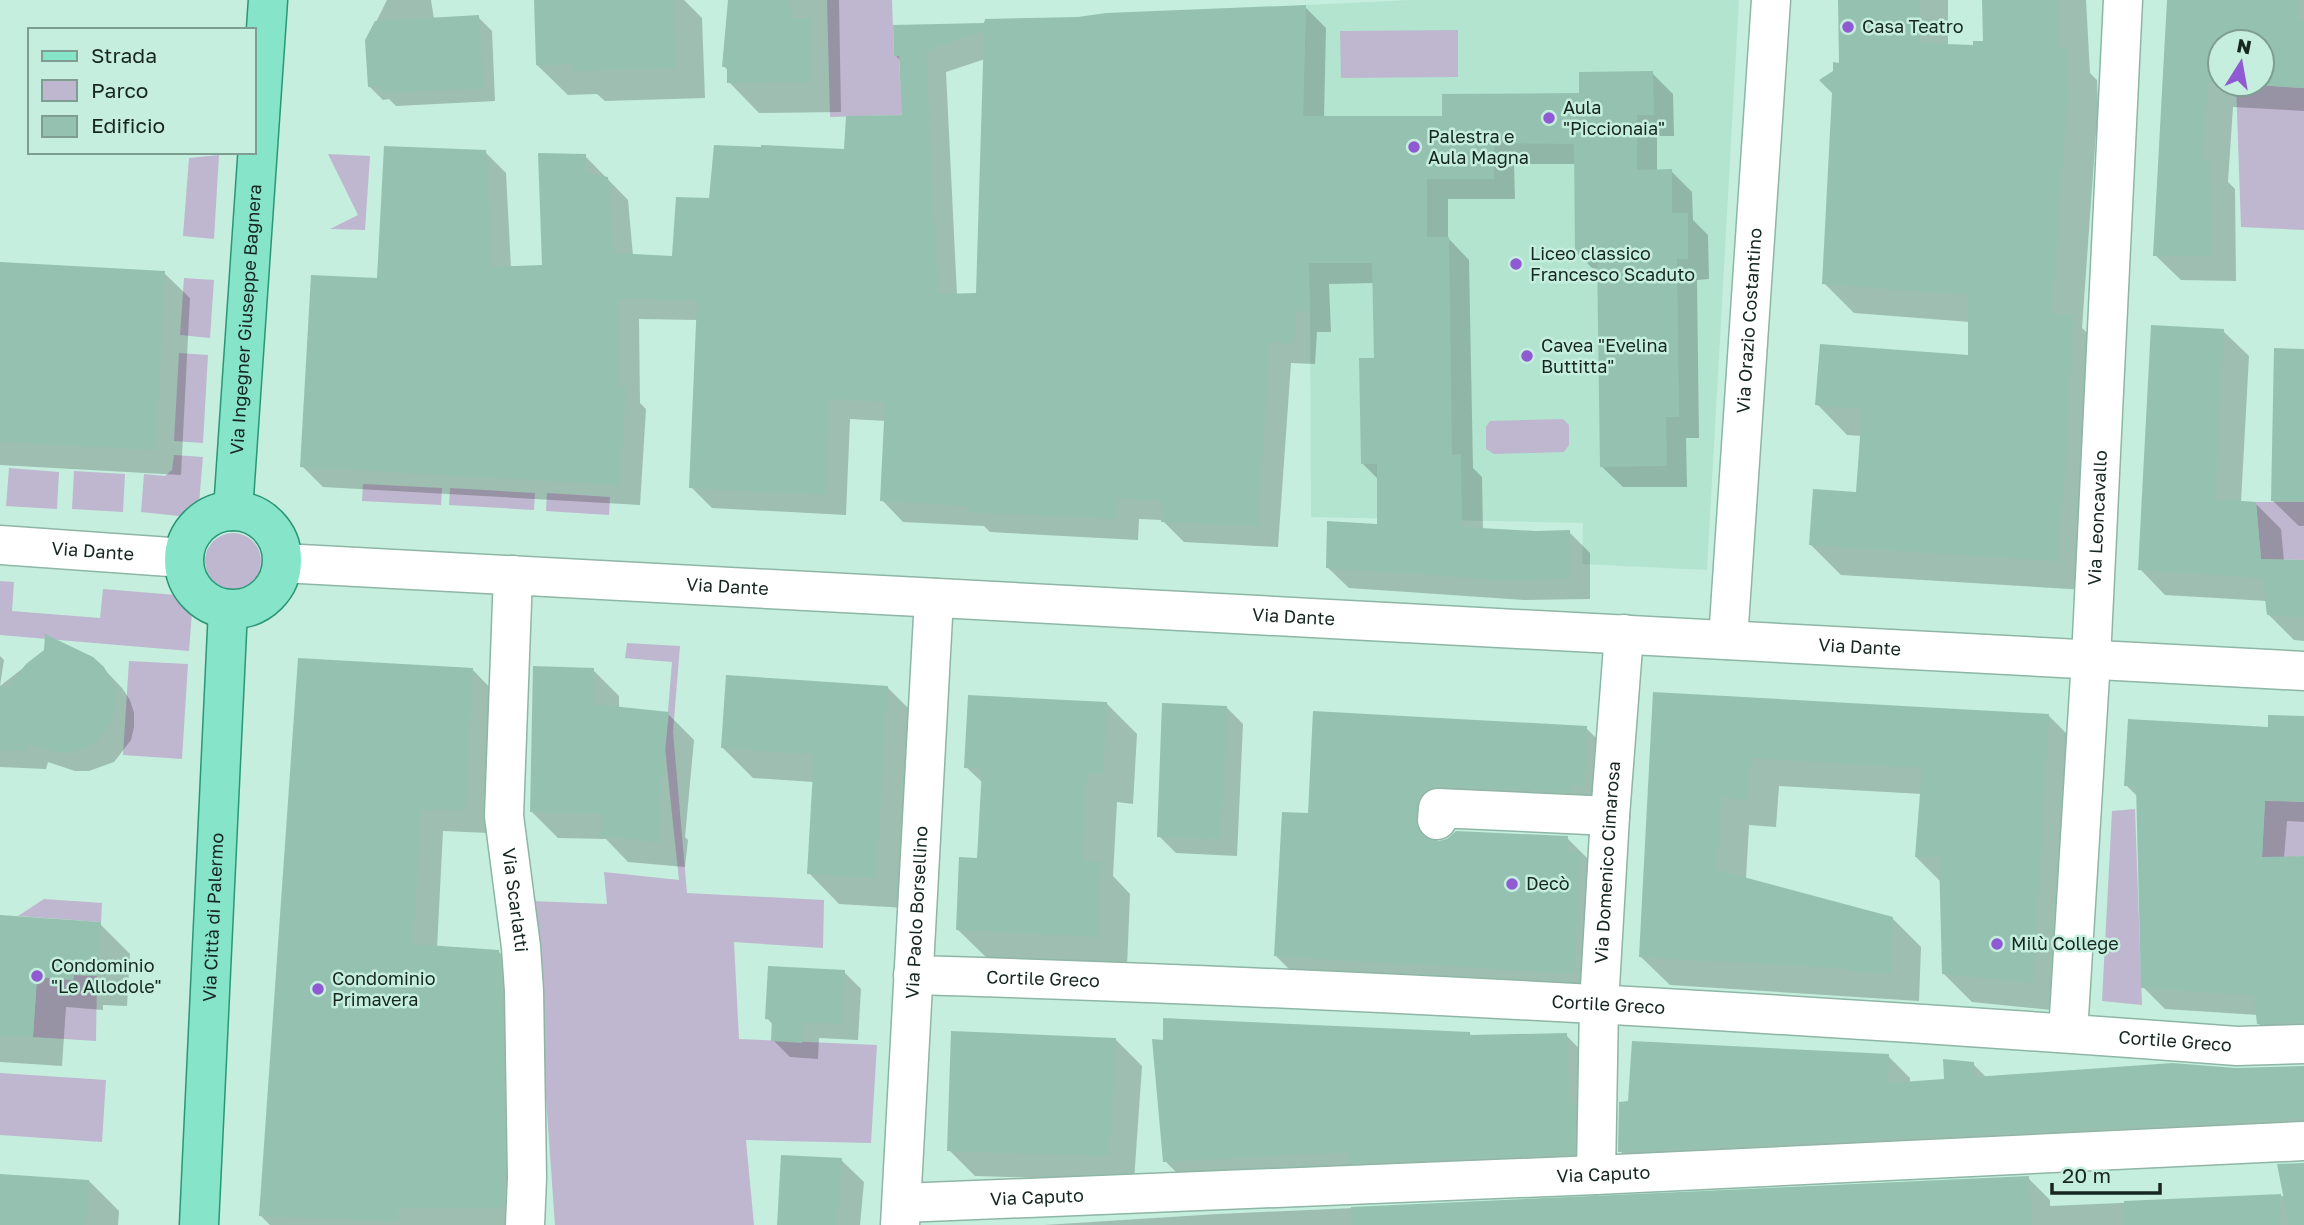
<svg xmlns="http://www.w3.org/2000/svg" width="2304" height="1225" viewBox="0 0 2304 1225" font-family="'Golos Text',sans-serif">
	<rect width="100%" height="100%" fill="#c5eede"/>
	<path fill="#b3e4d0" d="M1411 0H1739L1707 570 1582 564 1583 523 1311 517 1310 312 1303 107 1306 5Z"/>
	<path fill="#bfb7cf" d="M827 0H892L894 56 926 57V60L899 61 901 91 929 114 830 117Z
		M1458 30V77L1341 78 1340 31Z
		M2236 84 2304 88V230L2241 227Z
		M328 154 370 156 365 230 330 229 358 215Z
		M219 155 214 239 183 236 189 158Z
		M184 278 214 280 210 338 180 335Z
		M179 353 208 355 203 443 174 441Z
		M1563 419 1569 425V445L1564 452 1494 454 1486 449V427L1490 421Z
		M174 455 203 457 199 503 179 516 141 512 144 474 165 476 172 470Z
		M9 468 59 472 57 509 6 506Z
		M74 471 125 474 123 512 72 509Z
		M363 484 442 488 441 505 362 501Z
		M450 488 535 493 534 510 449 505Z
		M547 493 610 497 609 515 546 511Z
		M2256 502H2304V560L2261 559Z
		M205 561a28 28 0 1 1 56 0a28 28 0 1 1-56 0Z
		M0 581 14 582 12 611 100 618 103 589 176 595 192 612 189 651 0 635Z
		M627 643 680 646 673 732 687 893 824 900 823 948 734 942 739 1039 877 1045 871 1143 746 1140 754 1225H555L532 901 607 904 604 872 679 880 665 748 672 662 625 658Z
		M129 661 188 664 182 759 123 755Z
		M2265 801 2304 802V856H2297L2260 896Z
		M2135 809 2142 1005 2102 1001 2112 811Z
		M44 899 102 903 101 922 18 916Z
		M74 975 97 976 96 1041 33 1037 37 977 73 980Z
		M0 1073 106 1080 102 1142 0 1135Z"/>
	<path fill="#0003" fill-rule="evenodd" d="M387 0H431L434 19 478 17 492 31 495 101 396 106 389 99 383 100 369 86 367 40Z
		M536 0H684L702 18 705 98 605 101 597 94 568 95 537 65Z
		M730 0H839L841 112 759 113 729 82 728 71 724 66Z
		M1841 0H1948V46L1975 47 1984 43V0H2086L2090 73 2097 80 2099 133H2096L2082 328 2102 347 2087 590 1841 575 1811 545 1858 494 1862 436 1847 435 1817 404 1970 357V322L1854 313 1824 283 1841 65Z
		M2169 0H2304V111L2233 107 2228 182 2235 189 2236 281 2181 280 2155 255ZM2220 42H2262V84H2220Z
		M1305 7 1326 28 1324 118 1444 117 1581 94 1652 73 1673 94 1674 136H1657V171H1671L1692 192 1693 220 1708 235 1709 279 1697 280 1699 438H1686L1687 487H1623L1601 466 1598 274 1577 253 1576 164H1514L1515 199H1448V238L1469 260 1473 468 1482 477 1483 530 1536 533 1569 532 1590 553V599L1524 600 1349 588 1327 567 1379 525V480L1362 463 1376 359 1374 283 1329 284 1331 332H1317L1315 364 1291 363 1278 547 1184 542 1162 520 1139 519 1138 540 990 532 984 526 903 522 882 500 886 421 850 419 846 515 712 508 691 487 698 320 639 319 640 403 646 409 640 505 323 487 302 466 379 280 485 152 506 173 511 268 543 266 585 156 628 200 633 256 674 258 710 200 846 151 904 117 901 61 896 56 986 25ZM985 59 978 295H957L946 72Z
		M0 264 164 273 190 298 181 475 0 465Z
		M2223 331 2249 356 2241 502 2255 503 2281 529 2284 561 2304 562V641L2294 640 2269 615 2267 601 2165 595 2140 569Z
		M2304 351V526H2299L2273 501Z
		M45 651 103 668 122 688 130 700 134 713V727L131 740 114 762 89 771H75L48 762 46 769 0 767V656L4 660 0 686Z
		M473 670 496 694 489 833 443 831 437 948 498 951 522 975 526 1225H270L261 1216Z
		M593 670 619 696V709L668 714 694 740 685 837 688 840 685 867 628 862 606 839 558 838 532 812Z
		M887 687 917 717 906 908 839 904 809 873 814 782 753 778 723 748Z
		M1655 694 2048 715 2077 744 2061 1011 1972 1002 1943 973 1941 882 1916 857 1922 794 1779 786 1776 827 1749 825 1746 879 1892 918 1921 947 1919 1001 1670 985 1641 957Z
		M1107 704 1137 734 1133 804 1117 802 1113 876 1130 894 1127 967 988 959 957 929 979 860 983 783 966 767Z
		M1226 707 1243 724 1237 856 1176 853 1159 836Z
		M2304 718V822L2287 821 2284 858 2304 857V1044L2280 1045 2258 1023V1015L2165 1009 2143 987 2138 797 2126 785 2270 729Z
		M1586 728 1609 751 1593 815 1443 818 1437 843 1567 838 1590 861 1597 996 1299 979 1276 956 1309 815Z
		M0 917 100 924 130 954 127 1006 103 1005V1010L66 1007 62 1066 0 1062Z
		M844 972 861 989 858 1040 819 1038 818 1059 790 1057 773 1040V1025L767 1018Z
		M1469 1033 1472 1036 1566 1035 1594 1064 1602 1182 1193 1189 1165 1161Z
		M1116 1040 1142 1066 1134 1181 975 1176 949 1150Z
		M1888 1056 1910 1078V1083L1945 1081 1973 1064 1987 1078 2304 1068V1141L1642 1173 1620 1151Z
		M841 1160 864 1182 860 1225H778Z
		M2304 1165V1225H1044L1218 1214 2028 1178 2050 1200V1206L2285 1196Z
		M0 1176 89 1181 119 1211 118 1225H0Z"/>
	<path fill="#95c2b0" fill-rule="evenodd" d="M534 0H673L676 68 573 71V64L536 65Z
		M728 0H790L791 18H810L811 82 727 83V67H722Z
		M1838 0H1919V43L1973 45V41H1983L1982 0H2058L2060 49 2067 48 2069 103H2067L2052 314 2073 315 2067 448 2057 561 1809 545 1813 489 1856 492 1862 409 1815 405 1820 344 1968 355V295L1822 284 1832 93 1819 80 1833 71V62L1839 63Z
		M2167 0H2300L2299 20H2304V88L2239 84H2262V42H2220V83L2208 82 2203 161 2210 162 2212 256H2153Z
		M1306 5 1303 116H1442V94L1579 93V72L1653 71 1654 115H1637V170L1672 169V213H1688V259H1677L1679 417H1666L1667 466 1600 467 1597 254H1575L1574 144 1494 143V179H1427V237H1449L1452 455 1461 454 1462 527 1536 531 1570 530V579L1501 580 1326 568 1327 521 1377 524V464H1361L1359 358H1374L1372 263H1309L1310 312 1296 311 1294 344 1270 342 1258 526 1161 522V500L1118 499 1117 519 967 512 968 506 880 501 885 402 830 399 825 495 689 488 697 300 619 299V386L626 387 620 485 300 467 311 275 377 278 384 146 486 150 492 267 542 265 538 153 586 154V173L608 177 614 253 672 256 676 197 709 198 714 145 761 147V145L844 149 846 116 902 115 899 56H894L893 25 984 23 985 19 1078 17 1106 13ZM984 31 976 293 938 294 926 51Z
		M479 15 483 88 381 93 380 86 368 87 365 40 375 21Z
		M0 262 165 271 156 450 0 442Z
		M2151 325 2224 329 2215 499 2256 502 2261 559 2304 560V617L2267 615 2262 574V578L2138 570Z
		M2274 348 2304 349V502L2271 501Z
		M45 634 93 657 104 667 111 679 116 693V707L112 721 95 743 82 749 69 753 54 752 29 744 27 751 0 750V686L9 687 26 664 44 650Z
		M298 658 473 668 466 810 421 809 413 944 499 950 502 992 505 1170 502 1208H399L398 1221 259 1216Z
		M533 666 594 668 593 704 669 712 659 811 662 812 659 842 600 836 602 814 530 812Z
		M726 675 888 686 876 878 807 874 814 754 721 748Z
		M1653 692 2049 714 2033 983 1942 974 1939 857H1915L1922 768 1751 758 1748 800 1721 797 1717 870 1893 917 1891 973 1858 972 1842 968 1639 957Z
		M968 695 1107 702 1103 774 1087 773 1083 861 1101 862 1097 937 956 930 959 857 977 858 982 768H964Z
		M1162 703 1227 706 1221 839 1157 837Z
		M1313 711 1587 726 1584 786 1571 785V792L1438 786 1428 789 1420 795 1415 818 1418 830 1425 838 1435 842 1447 839 1456 831 1568 836 1567 851 1581 852 1574 974 1274 956 1282 812 1308 813Z
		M2268 715 2304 716V802L2265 800 2262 857 2304 856V1022L2257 1024 2254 995 2141 988 2136 786H2124L2128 719 2268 727Z
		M0 915 101 922 97 976 74 975 73 980 37 977 33 1037 0 1035Z
		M768 966 845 970 842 1024 803 1022 802 1043 771 1041 772 1020 765 1019Z
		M1163 1018 1470 1032V1035L1567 1033 1569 1105H1575L1574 1154 1349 1163 1348 1152 1163 1162 1152 1039 1163 1040Z
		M951 1031 1116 1038 1109 1156 947 1151Z
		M1632 1041 1889 1054 1888 1083 1944 1079 1943 1059 1974 1062V1077L2172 1063 2236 1068 2304 1066V1119L1618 1152 1619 1102 1628 1101Z
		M781 1155 842 1158 837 1225H777Z
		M2304 1163V1225H2289L2277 1164Z
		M0 1174 89 1180 86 1225H0Z
		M2029 1176 2032 1225H1352L1351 1207Z
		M2281 1194 2280 1225H2124V1201Z"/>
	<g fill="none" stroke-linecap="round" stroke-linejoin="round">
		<defs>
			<g id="minor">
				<path id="s1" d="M0 545 184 558"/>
				<path id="s2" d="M282 563 2304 671"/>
				<path id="s3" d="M513 575 504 816 521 947 524 991 527 1178 525 1225"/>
				<path id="s4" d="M1728 640 1771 0"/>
				<path d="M1437 820 1438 808 1610 816"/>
				<path id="s5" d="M913 975C1355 988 1796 1013 2237 1046L2304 1044"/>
				<path id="s6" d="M2068 1033 2091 659 2123 0"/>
				<path id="s7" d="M1596 1175 1599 1004 1610 816 1624 634"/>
				<path id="s8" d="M902 1203 1596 1175 2304 1141"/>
				<path id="s9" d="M900 1225 934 598"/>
			</g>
			<g id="major">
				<circle cx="233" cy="560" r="49"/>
				<path id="s10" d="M233 511 268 0"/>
				<path id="s11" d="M199 1225 228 609"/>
			</g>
		</defs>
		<use href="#minor" stroke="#8eb6a6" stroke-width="41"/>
		<use href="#major" stroke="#2a9676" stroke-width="41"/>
		<use href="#minor" stroke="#fff" stroke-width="38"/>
		<use href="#major" stroke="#86e4c9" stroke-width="38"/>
	</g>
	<g fill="#905ad3" stroke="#c5eede" stroke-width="2.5">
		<circle cx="1848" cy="27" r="7"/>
		<circle cx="1549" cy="118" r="7"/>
		<circle cx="1414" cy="147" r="7"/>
		<circle cx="1516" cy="264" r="7"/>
		<circle cx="1527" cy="356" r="7"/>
		<circle cx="1512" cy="884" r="7"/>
		<circle cx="1997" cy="944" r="7"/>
		<circle cx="37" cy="976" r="7"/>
		<circle cx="318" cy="989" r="7"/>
	</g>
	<g text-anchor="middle" stroke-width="5" stroke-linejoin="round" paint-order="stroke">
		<g font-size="18" fill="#162620" stroke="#c5eede" text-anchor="start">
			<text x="1862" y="33">Casa Teatro</text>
			<text x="1563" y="114">Aula<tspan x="1563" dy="21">"Piccionaia"</tspan></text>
			<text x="1428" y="143">Palestra e<tspan x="1428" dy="21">Aula Magna</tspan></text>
			<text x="1530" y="260">Liceo classico<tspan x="1530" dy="21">Francesco Scaduto</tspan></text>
			<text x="1541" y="352">Cavea "Evelina<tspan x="1541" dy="21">Buttitta"</tspan></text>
			<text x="1526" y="890">Decò</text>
			<text x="2011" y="950">Milù College</text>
			<text x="51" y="972">Condominio<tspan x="51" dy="21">"Le Allodole"</tspan></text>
			<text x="332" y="985">Condominio<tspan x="332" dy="21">Primavera</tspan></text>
		</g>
		<g font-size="18" fill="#162620" stroke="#c5eede">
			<text dy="6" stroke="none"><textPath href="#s10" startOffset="192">Via Ingegner Giuseppe Bagnera</textPath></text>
			<text dy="6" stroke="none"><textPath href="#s4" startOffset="320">Via Orazio Costantino</textPath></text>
			<text dy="6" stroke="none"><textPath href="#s6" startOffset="516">Via Leoncavallo</textPath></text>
			<text dy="6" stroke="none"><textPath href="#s1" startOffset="93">Via Dante</textPath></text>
			<text dy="6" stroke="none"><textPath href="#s2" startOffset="446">Via Dante</textPath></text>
			<text dy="6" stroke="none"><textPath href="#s2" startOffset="1013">Via Dante</textPath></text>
			<text dy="6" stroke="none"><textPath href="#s2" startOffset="1580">Via Dante</textPath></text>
			<text dy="6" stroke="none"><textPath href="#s7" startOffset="313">Via Domenico Cimarosa</textPath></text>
			<text dy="6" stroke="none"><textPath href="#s3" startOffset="326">Via Scarlatti</textPath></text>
			<text dy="6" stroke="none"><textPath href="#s9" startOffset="313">Via Paolo Borsellino</textPath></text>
			<text dy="6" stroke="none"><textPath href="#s11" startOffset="308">Via Città di Palermo</textPath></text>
			<text dy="6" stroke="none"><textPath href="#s5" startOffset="130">Cortile Greco</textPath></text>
			<text dy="6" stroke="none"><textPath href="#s5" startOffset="696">Cortile Greco</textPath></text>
			<text dy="6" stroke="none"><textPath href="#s5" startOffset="1264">Cortile Greco</textPath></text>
			<text dy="6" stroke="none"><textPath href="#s8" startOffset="702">Via Caputo</textPath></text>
			<text dy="6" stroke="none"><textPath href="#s8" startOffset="135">Via Caputo</textPath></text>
		</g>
	</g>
	<rect x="28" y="28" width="228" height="126" fill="#c5eede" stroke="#7f9e92" stroke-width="2"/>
	<rect x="42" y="51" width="35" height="10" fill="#86e4c9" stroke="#7f9e92" stroke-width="2"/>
	<text x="91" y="63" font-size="21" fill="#162620">Strada</text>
	<rect x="42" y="80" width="35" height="21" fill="#bfb7cf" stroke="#7f9e92" stroke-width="2"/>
	<text x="91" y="98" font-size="21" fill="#162620">Parco</text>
	<rect x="42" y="116" width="35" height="21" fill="#95c2b0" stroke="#7f9e92" stroke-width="2"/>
	<text x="91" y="133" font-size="21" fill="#162620">Edificio</text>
	<g transform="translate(2241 63) rotate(11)"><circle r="33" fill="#c5eede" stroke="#7f9e92" stroke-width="2"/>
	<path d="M0-5L12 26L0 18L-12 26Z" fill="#905ad3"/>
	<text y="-10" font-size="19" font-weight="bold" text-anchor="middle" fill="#162620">N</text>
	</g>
	<path d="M2052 1183v10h108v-10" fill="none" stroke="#162620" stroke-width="3.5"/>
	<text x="2062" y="1183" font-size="21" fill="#162620" stroke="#c5eede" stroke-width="5" paint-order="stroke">20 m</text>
</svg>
